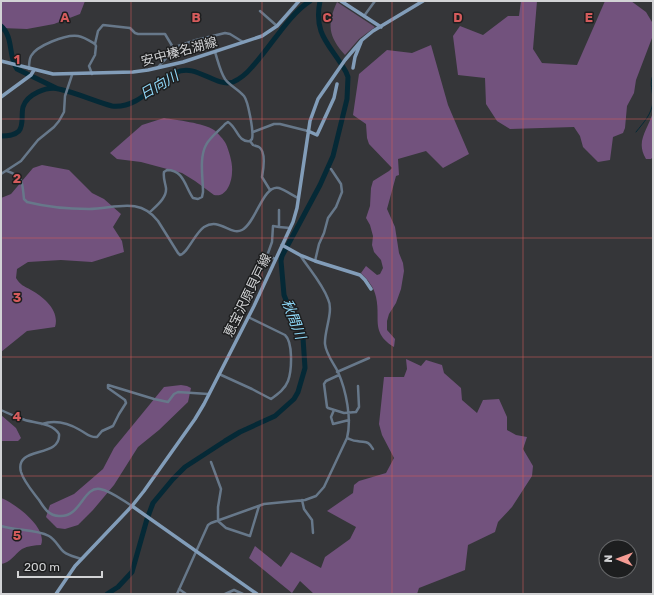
<svg xmlns="http://www.w3.org/2000/svg" width="654" height="595" viewBox="0 0 654 595" font-family="Rubik,'Noto Sans JP',sans-serif">
	<rect width="100%" height="100%" fill="#353639"/>
	<path fill="#68516f" d="M337 2 375 27 359 39 345 55C328 36 327 24 337 2Z"/>
	<path fill="#72527d" d="M1 1H85L80 14 54 24 27 29 1 28Z
		M521 1H537L533 49 542 63 577 65 605 1H631L646 12 652 22V38L636 80 634 93 627 106 625 128 623 133 613 137 610 160 598 162 583 147 580 136 574 127 510 129 497 121 486 104 485 78 458 75 453 36 460 26 483 35 508 16H519Z
		M431 45 448 105 469 154 443 168 426 151 398 159 399 175 396 176 387 209 395 227 399 253 403 263 404 271 401 289 396 303 389 314 387 321V330L395 339 394 347C370 332 381 319 376 297 374 287 368 280 361 273L366 266 377 275 380 274 383 268 381 260 374 252 372 245 373 236 370 225 366 218 370 206 371 188 373 181 389 171 392 168 369 144 367 138 366 124 353 115 359 74 387 50 412 53Z
		M653 112V157L651 159H646C635 141 648 130 653 112Z
		M164 118C176 120 204 123 214 130 218 133 224 140 226 144 229 151 233 164 232 172 232 181 227 198 214 195L195 181 182 173 141 162 117 159 110 153 142 125Z
		M42 165 69 170 92 193 104 199 121 214 113 227 122 241 124 252 92 262 61 260 28 262 17 269 16 278C20 285 24 286 31 290 44 297 60 311 55 327L27 331 1 352V198L11 194 33 168Z
		M406 359 421 366 426 360 442 365 444 373 461 388 462 400 477 413 483 400 499 399 507 417V430L516 435 527 437 523 449 533 466 532 476 512 507 498 522 495 532 468 545 465 570 419 588 417 594H314L300 581 292 593 249 558 255 546 281 567 291 552 321 568 325 557 350 539 356 527 327 511 353 493 354 485 359 481 386 473 394 458 382 435 379 424 384 377H404L407 369Z
		M181 385 187 386 191 388 188 402 159 430 138 447 114 485 93 510 78 525 65 529 57 528 46 517 50 505 74 494 103 469 114 448 164 387Z
		M1 415 16 428 21 438 18 441H1Z
		M1 498C15 503 48 528 41 545 35 545 28 546 22 549 15 554 10 563 1 564Z"/>
	<g fill="none" stroke-linecap="round" stroke-linejoin="round">
		<path stroke="#052936" stroke-width="1" d="M636 132C644 122 652 114 653 101 653 91 649 84 653 75"/>
		<path stroke="#052936" stroke-width="5" d="M1 26C14 37 8 57 17 69L56 88
			M1 136C7 136 14 136 19 131 24 125 21 115 23 107 27 94 47 86 59 89 77 93 94 101 112 106 137 109 155 84 175 73 196 62 215 88 233 82 240 79 247 73 252 67 270 48 289 14 310 1
			M107 594 118 587 132 572 147 519 153 503 173 479 185 467 225 441 240 432 275 416 294 399 298 392 305 368 303 338 300 326 293 311 288 305 284 295 281 261 282 256 320 185 333 156 347 99 348 77 346 72C331 45 313 36 320 1"/>
		<path stroke="#67788a" stroke-width="2.5" d="M260 11 277 26
			M364 16 375 1
			M215 52C218 61 220 71 225 79 230 86 238 89 244 96 248 101 254 132 252 139L250 141
			M158 67 178 46 196 40 225 33 230 34 243 42
			M29 69C29 65 29 60 31 56 36 46 66 34 78 36 84 37 90 41 95 44
			M92 74 89 66 95 55 96 46 95 44 98 31 103 25 130 28 135 33 138 34H165L174 49
			M253 132 274 124H280L308 131
			M250 141 253 145C255 146 257 146 259 147 267 152 263 171 262 177L270 190
			M7 171C24 177 22 182 24 199L27 202C47 207 68 209 89 209 114 209 139 196 158 221L178 253 180 255C187 254 195 233 204 227 220 217 230 236 242 230 256 223 263 184 279 188 285 190 292 195 298 198
			M1 174 21 161 38 140 54 127 59 121 64 112 65 96 72 75
			M279 210V227L290 228
			M150 212C156 206 167 198 166 188 165 182 163 178 164 172L167 170C184 170 185 187 193 198L198 199 202 197 203 192C203 178 199 158 206 145 210 137 219 131 225 124L228 122C237 127 238 143 250 141
			M276 259 267 256 272 242 273 226 279 227
			M315 261 319 244 324 233 328 218 336 207 342 192 341 184 331 169
			M337 372 369 358
			M219 374 252 389 271 399C278 394 285 389 288 381 292 370 293 342 285 335L248 317
			M339 375 326 381 324 384 327 407 328 408 344 413 356 412 359 407 358 386
			M1 410C9 414 17 417 25 420 35 423 53 423 59 434 61 459 14 445 21 472 24 482 33 492 39 500 44 508 49 516 59 516 81 518 83 486 100 489 111 491 122 500 132 506
			M334 410 331 417 333 424 349 420
			M42 424C54 420 68 423 80 430 86 433 90 438 97 437L102 431 113 426 119 414 126 403 125 400 108 388V385L154 399 168 402 174 394 178 392 208 394
			M347 438C350 439 353 441 357 441 366 443 368 440 373 449
			M211 462 221 489 218 507V521L226 528 250 536 259 506
			M302 500 304 509 312 520 313 533
			M1 526C17 531 35 529 49 536 56 540 59 548 64 552 69 556 76 557 81 559
			M179 589 186 594
			M177 594 208 525 211 523 264 504 305 500 316 496 324 487 347 438C352 419 346 390 338 372 334 364 326 354 325 344 324 331 334 311 328 299 322 283 309 269 300 255
			M225 594 234 590 243 594"/>
		<path stroke="#829db9" stroke-width="3.5" d="M341 1 381 27
			M1 61 53 74 133 72 148 70 183 62 262 36 277 26 299 1
			M353 68 355 57 361 42
			M1 97 31 75 34 70
			M308 131 317 135 334 98 337 84
			M282 245 300 255 315 261 360 275 365 280 371 289
			M132 506 257 594
			M56 594 75 566 132 506 144 491 195 419 204 404 254 306 293 222 297 208 310 121 318 99 345 60 362 40 373 31 423 1"/>
	</g>
	<path fill="none" stroke="#d55b5c" stroke-width="1" stroke-opacity="0.55" d="M131 1V594M262 1V594M392 1V594M523 1V594M1 119H653M1 238H653M1 357H653M1 476H653"/>
	<g text-anchor="middle" stroke-width="3" stroke-linejoin="round" paint-order="stroke">
		<g font-size="13" fill="#d2d3d5" stroke="#1d1e1f">
			<text transform="translate(179 51) rotate(-15)" y="5">安中榛名湖線</text>
			<text transform="translate(247 295) rotate(-64)" y="5">恵宝沢原貝戸線</text>
		</g>
		<g font-size="14" font-style="italic" fill="#8ed7f7" stroke="#1d1e1f">
			<text transform="translate(159 85) rotate(-30)" y="5">日向川</text>
			<text transform="translate(294 319) rotate(69)" y="5">秋間川</text>
		</g>
	</g>
	<g font-size="13" text-anchor="middle" font-weight="bold" fill="#d55b5c" stroke="#1d1e1f" stroke-width="3" stroke-linejoin="round" paint-order="stroke">
		<text x="65" y="22">A</text>
		<text x="196" y="22">B</text>
		<text x="327" y="22">C</text>
		<text x="458" y="22">D</text>
		<text x="589" y="22">E</text>
		<text x="17" y="64">1</text>
		<text x="17" y="183">2</text>
		<text x="17" y="302">3</text>
		<text x="17" y="421">4</text>
		<text x="17" y="540">5</text>
	</g>
	<rect width="654" height="595" fill="none" stroke="#d2d3d5" stroke-width="4"/>
	<g transform="translate(618 559) rotate(271)"><circle r="19" fill="#1d1e1f" stroke="#656668"/>
	<path d="M0-3L7 15L0 10L-7 15Z" fill="#f59c94"/>
	<text y="-6" font-size="11" font-weight="bold" text-anchor="middle" fill="#d2d3d5">N</text>
	</g>
	<path d="M18 571v6h84v-6" fill="none" stroke="#d2d3d5" stroke-width="2"/>
	<text x="24" y="571" font-size="12" fill="#d2d3d5" stroke="#1d1e1f" stroke-width="3" paint-order="stroke">200 m</text>
</svg>
